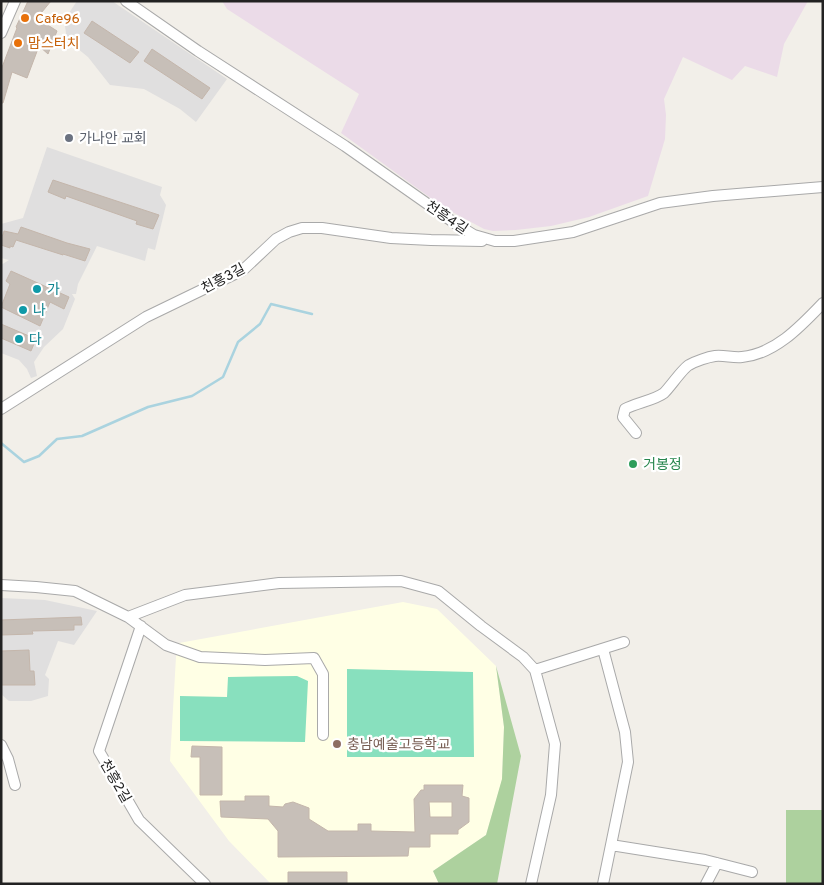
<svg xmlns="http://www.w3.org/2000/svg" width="824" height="885" viewBox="0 0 824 885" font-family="Overpass,'Noto Sans KR',sans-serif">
	<rect width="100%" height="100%" fill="#f2efe9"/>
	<path fill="#e0dfdf" d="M77 1H112L227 79 196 122 180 109 144 89 110 85 88 57 67 40 65 26 69 22V13Z
		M47 147 162 187 160 195 166 205 155 250 148 248 145 261 97 246 78 284 76 294H72L75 299 63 329 44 347 34 362 37 376 31 378 27 369 19 360 1 353V265L9 260 1 258V224L23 218Z
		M1 598 45 600 97 611 74 645 58 641 45 675 49 679 48 696 31 701H9L1 694Z"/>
	<path fill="#ebdbe8" d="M222 1H808L784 44 777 77 745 66 732 80 683 57 664 99 666 115 665 139 648 196 589 217 551 226 516 230 493 231 484 229 443 207 341 133 359 94 227 9Z"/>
	<path fill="#ffffe5" d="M403 602 437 609 496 666 504 727 502 780 486 835 433 871 439 884H271L229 841 170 761 176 657 179 643Z"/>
	<path fill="#add19e" d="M496 666 521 756 497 884H439L433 871 486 835 502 779 504 727Z
		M786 810H823V884H786Z"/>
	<path fill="#88e0be" d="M347 669 473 672 474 757H347Z
		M297 676 308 681 305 742 180 741V696L227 697 228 677Z"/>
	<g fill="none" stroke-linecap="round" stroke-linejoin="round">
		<path stroke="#aad3df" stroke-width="2.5" d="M1 443 24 462 39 456 57 439 82 436 148 407 192 396 223 377 238 342 260 324 271 304 312 314"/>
	</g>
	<path fill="#c7bfb8" stroke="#c4b6ab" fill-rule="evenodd" d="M28 1H51L37 18 57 31 48 54 39 46 27 78 12 72 3 103H1V70L17 28 16 27Z
		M92 21 139 52 130 63 84 33Z
		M152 49 210 88 202 99 144 61Z
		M53 180 159 215 153 229 136 224 137 221 66 196 65 199 48 192Z
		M21 227 67 243 90 249 85 261 63 254V255L16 240 13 247 10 246V248L1 245V236L3 235 4 231 18 234Z
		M11 271 69 297 64 309 50 302 40 326 1 307 10 284 6 281Z
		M1 324 36 339 31 351 1 338Z
		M81 617 82 625H74V630L32 631 33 634 1 635V620Z
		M29 650 30 671H34L35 685H1V651Z
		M192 746 222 747V795H200V757H191Z
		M424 785H463L462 796 469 798V822L458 830V834H430V847H409L408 856 278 857V831L268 819 221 817 220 801H245V796H269V806L283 807 285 804 293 802 309 808V819L328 831H358V824H371V831L415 832 414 799 421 790H424ZM429 802H452V817H430Z
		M288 872H347V884H288Z"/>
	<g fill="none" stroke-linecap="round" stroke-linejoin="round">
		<defs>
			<path id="minor" d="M126 1 198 51 345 146 456 224 474 235 495 241H514L573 232 660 203 713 196 823 187
				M1 33 15 1
				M1 409 146 317 243 270 276 239 289 232 302 228H322L391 238 431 240 482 241
				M636 433 623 417 625 409C636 403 655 400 664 393 671 386 683 368 689 365 696 361 708 357 715 356 724 355 733 358 742 357 775 354 801 326 823 303
				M1 585 36 587 75 591 128 617 166 645 200 657 265 660 314 658 323 674V735
				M128 617 185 595 279 583 401 581 438 591 481 626 523 657 535 670 555 744 551 795 531 884
				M141 626 99 751 139 820 205 884
				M535 670 624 642
				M1 745 8 759 15 785
				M611 845 705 860 752 872
				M603 884 628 762 625 732 603 649
				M706 884 717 863"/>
		</defs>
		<use href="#minor" stroke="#a9a9a9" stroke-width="12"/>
		<use href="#minor" stroke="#fff" stroke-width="10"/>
	</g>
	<g fill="#e8710a" stroke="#fff" stroke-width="2">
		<circle cx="25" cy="18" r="5"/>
		<circle cx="18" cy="43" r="5"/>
	</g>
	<circle fill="#6b7280" stroke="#fff" stroke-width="2" cx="69" cy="138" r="5"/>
	<g fill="#0f9aa8" stroke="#fff" stroke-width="2">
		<circle cx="37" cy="289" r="5"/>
		<circle cx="23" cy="310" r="5"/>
		<circle cx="19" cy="339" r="5"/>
	</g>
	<circle fill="#2e9e5b" stroke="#fff" stroke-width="2" cx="633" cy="464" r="5"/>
	<circle fill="#8d6e63" stroke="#fff" stroke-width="2" cx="337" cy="744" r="5"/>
	<g text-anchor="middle" stroke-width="4.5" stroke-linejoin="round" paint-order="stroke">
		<g font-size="14" fill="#c56008" stroke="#fff" text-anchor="start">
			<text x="35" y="23">Cafe96</text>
			<text x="28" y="48">맘스터치</text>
		</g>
		<g font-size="14" fill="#5b616d" stroke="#fff" text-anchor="start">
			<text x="79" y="143">가나안 교회</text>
		</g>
		<g font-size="14" fill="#222" stroke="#fff">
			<text transform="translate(447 217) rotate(34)" y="5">천흥4길</text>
			<text transform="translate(223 278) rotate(-28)" y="5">천흥3길</text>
			<text transform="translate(116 781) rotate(60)" y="5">천흥2길</text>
		</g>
		<g font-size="14" fill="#0d838f" stroke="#fff" text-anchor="start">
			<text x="47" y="294">가</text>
			<text x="33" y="315">나</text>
			<text x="29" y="344">다</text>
		</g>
		<g font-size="14" fill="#27864d" stroke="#fff" text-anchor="start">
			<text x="643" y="469">거봉정</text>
		</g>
		<g font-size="14" fill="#785e54" stroke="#fff" text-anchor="start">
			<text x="347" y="749">충남예술고등학교</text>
		</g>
	</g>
	<rect width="824" height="885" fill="none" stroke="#222222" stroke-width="5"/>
</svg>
